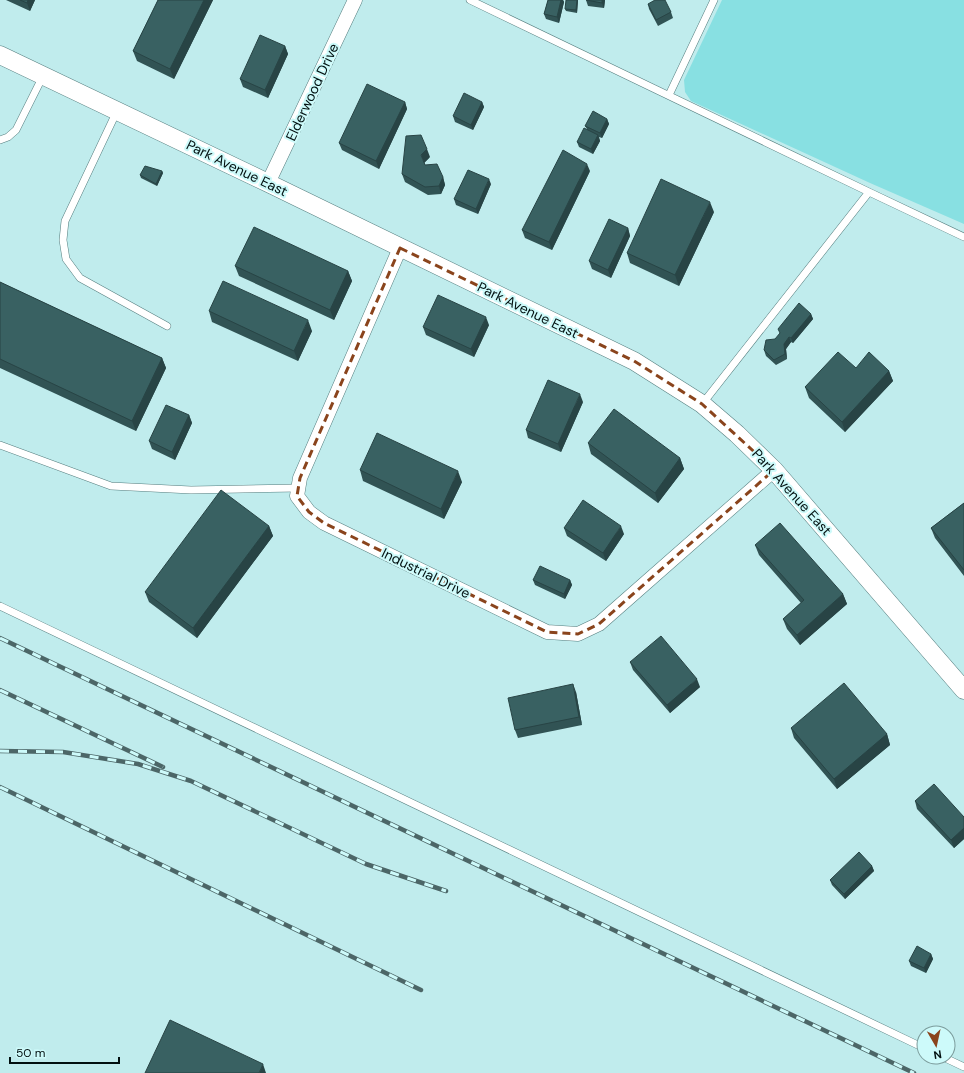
<svg xmlns="http://www.w3.org/2000/svg" width="964" height="1073" viewBox="0 0 964 1073" font-family="'DM Sans',sans-serif">
	<rect width="100%" height="100%" fill="#c0eced"/>
	<path fill="#88e0e2" d="M722 0H964V224L870 183 691 101 685 92 684 80Z"/>
	<g fill="none" stroke-linecap="round" stroke-linejoin="round">
		<defs>
			<path id="service" d="M470 0 869 192 703 403
				M669 95 714 0
				M117 111 65 221 63 240 66 259 80 278 167 326
				M0 140 8 137 16 130 43 76
				M869 192 964 237
				M0 445 111 486 191 490 298 488
				M0 606 924 1048
				M943 1057 964 1067"/>
			<path id="minor" d="M268 183 355 0
				M400 248 300 478 297 496 309 512 324 523 547 632 578 634 599 624 774 470"/>
			<path id="tertiary" d="M0 55 268 183 634 361 702 404 737 434 774 470 964 690"/>
		</defs>
		<use href="#service" stroke="#557e7f" stroke-width="8"/>
		<use href="#minor" stroke="#557e7f" stroke-width="15"/>
		<use href="#tertiary" stroke="#557e7f" stroke-width="19"/>
		<use href="#service" stroke="#fff" stroke-width="7"/>
		<use href="#minor" stroke="#fff" stroke-width="14"/>
		<use href="#tertiary" stroke="#fff" stroke-width="18"/>
		<defs>
			<path id="rail" d="M0 638 914 1073
				M0 690 163 767
				M0 751 63 752 138 764 191 781 366 864 446 891
				M0 787 421 990"/>
		</defs>
		<use href="#rail" stroke="#4c6667" stroke-width="4.5"/>
		<use href="#rail" stroke="#cdfafa" stroke-width="3" stroke-dasharray="9" stroke-linecap="butt"/>
	</g>
	<path fill="#315354" d="M6 0H35L30 11Z
		M158 0H213L174 79 137 61 133 51Z
		M548 0H563L564 2 559 23 546 19 544 14Z
		M578 0 577 13 566 11 565 9Z
		M586 0H605L604 8 588 6Z
		M648 4 671 12 673 18 658 26 649 9Z
		M285 46 288 54 268 98 243 87 240 79Z
		M405 102 407 109 379 169 342 150 339 143Z
		M482 102 484 107 473 130 455 122 453 116Z
		M607 119 609 124 602 138 599 137 600 141 593 154 579 147 577 142 587 129 585 126Z
		M430 157 424 163 425 165 443 177 445 185 441 194 428 195 405 182 402 174Z
		M162 171 163 173 157 186 141 178 140 175Z
		M590 171 552 250 525 238 522 230Z
		M491 184 478 214 456 205 454 199Z
		M714 212 679 286 630 263 627 253Z
		M628 228 630 236 611 278 592 269 589 261Z
		M235 266 348 271 352 281 334 320 239 276Z
		M0 282 162 358 166 368 136 431 0 368Z
		M209 311 312 331 298 361 212 322Z
		M811 314 813 319 793 343 791 342 786 349 787 359 776 365 766 356 764 350 775 339Z
		M489 325 474 357 426 335 423 327Z
		M889 371 893 381 845 432 809 398 805 387Z
		M583 402 561 452 528 438 526 430Z
		M189 415 192 423 175 460 152 449 149 441Z
		M588 443 680 458 684 469 658 503 591 454Z
		M360 470 462 482 444 519 363 481Z
		M964 503V576L935 538 931 528Z
		M269 526 273 536 197 638 149 602 145 592Z
		M564 528 624 534 606 561 567 536Z
		M755 545 843 594 847 604 800 645 787 629 783 619 801 603 759 555Z
		M533 580H570L572 585 565 599 535 585Z
		M630 662 700 687 670 713 633 670Z
		M576 692 582 725 518 738 515 730Z
		M791 728 887 734 890 745 837 789 794 738Z
		M915 801 964 817V839L954 848 917 809Z
		M872 866 874 871 845 899 832 885 830 880Z
		M931 954 933 959 926 973 911 966 909 961Z"/>
	<path fill="#284445" d="M28 0H35L30 11 27 3Z
		M204 0H213L174 79 170 69Z
		M561 0H563L564 2 559 23 557 17Z
		M577 0H578L577 13 576 10Z
		M602 0H605L604 8 602 3Z
		M285 46 288 54 268 98 265 90Z
		M405 102 407 109 379 169 376 161Z
		M482 102 484 107 473 130 471 125Z
		M607 119 609 124 602 138 600 133Z
		M598 135 600 141 593 154 591 149Z
		M427 149 430 157 424 163 421 155Z
		M587 164 590 171 552 250 549 242Z
		M162 171 163 173 157 186 156 184Z
		M443 177 445 185 441 194 439 186Z
		M489 179 491 184 478 214 476 209Z
		M710 202 714 212 679 286 675 275Z
		M628 228 630 236 611 278 608 270Z
		M348 271 352 281 334 320 330 310Z
		M811 314 813 319 793 343 791 338Z
		M486 317 489 325 474 357 471 349Z
		M308 320 312 331 298 361 294 351Z
		M789 337 791 342 786 349 787 359 785 354 784 344Z
		M162 358 166 368 136 431 132 421Z
		M889 371 893 381 845 432 842 422Z
		M580 394 583 402 561 452 558 444Z
		M189 415 192 423 175 460 172 452Z
		M680 458 684 469 658 503 655 493Z
		M458 471 462 482 444 519 441 509Z
		M269 526 273 536 197 638 193 628Z
		M621 526 624 534 606 561 603 553Z
		M570 580 572 585 565 599 564 594Z
		M843 594 847 604 800 645 797 635Z
		M697 679 700 687 670 713 667 705Z
		M573 684 576 692 582 725 579 717Z
		M887 734 890 745 837 789 834 779Z
		M964 828V839L954 848 951 840Z
		M872 866 874 871 845 899 844 894Z
		M931 954 933 959 926 973 924 968Z
		M263 1064 266 1073H259Z"/>
	<path fill="#396162" stroke="#284445" d="M20 0H28L27 3Z
		M158 0H204L170 69 133 51Z
		M548 0H561L557 17 544 14Z
		M566 0H577L576 10 565 9Z
		M586 0H602V3Z
		M655 0H665L671 12 656 20 648 4Z
		M260 35 285 46 265 90 240 79Z
		M367 84 405 102 376 161 339 143Z
		M464 93 482 102 471 125 453 116Z
		M593 111 607 119 600 133 585 126Z
		M584 128 598 135 591 149 577 142Z
		M421 135 427 149 421 155 425 165 437 164 443 177 439 186 425 187 402 174 406 136Z
		M563 150 587 164 549 242 522 230Z
		M145 166 162 171 156 184 140 175Z
		M468 170 489 179 476 209 454 199Z
		M661 179 710 202 675 275 627 253Z
		M609 219 628 228 608 270 589 261Z
		M254 227 348 271 330 310 235 266Z
		M223 281 308 320 294 351 209 311Z
		M0 282 162 358 132 421 0 359Z
		M438 295 486 317 471 349 423 327Z
		M799 303 811 314 791 338 789 337 784 344 785 354 774 360 764 350 766 340 775 339 780 333 778 329Z
		M838 352 856 368 869 352 889 371 842 422 805 387Z
		M548 380 580 394 558 444 526 430Z
		M166 405 189 415 172 452 149 441Z
		M614 409 680 458 655 493 588 443Z
		M377 433 458 471 441 509 360 470Z
		M221 490 269 526 193 628 145 592Z
		M583 500 621 526 603 553 564 528Z
		M964 503V570L931 528Z
		M780 523 843 594 797 635 783 619 804 600 755 545Z
		M540 566 570 580 564 594 533 580Z
		M661 636 697 679 667 705 630 662Z
		M844 683 887 734 834 779 791 728Z
		M573 684 579 717 515 730 508 698Z
		M934 784 964 817V828L951 840 915 801Z
		M859 852 872 866 844 894 830 880Z
		M917 946 931 954 924 968 909 961Z
		M170 1020 263 1064 259 1073H145Z"/>
	<path fill="none" stroke="#8a441c" stroke-width="3" stroke-dasharray="8 5" stroke-linejoin="round" d="M400 248 634 361 702 404 774 470 599 624 578 634 547 632 324 523 309 512 297 496 300 478Z"/>
	<g text-anchor="middle" stroke-width="4" stroke-linejoin="round" paint-order="stroke">
		<g font-size="14" fill="#021010" stroke="#cdfafa">
			<text transform="translate(312 92) rotate(-65)" y="5">Elderwood Drive</text>
			<text transform="translate(237 168) rotate(26)" y="5">Park Avenue East</text>
			<text transform="translate(528 310) rotate(26)" y="5">Park Avenue East</text>
			<text transform="translate(792 492) rotate(48)" y="5">Park Avenue East</text>
			<text transform="translate(426 573) rotate(26)" y="5">Industrial Drive</text>
		</g>
	</g>
	<g transform="translate(936 1045) rotate(171)"><circle r="19" fill="#cdfafa" stroke="#7c9c9c"/>
	<path d="M0-3L7 15L0 10L-7 15Z" fill="#8a441c"/>
	<text y="-6" font-size="11" font-weight="bold" text-anchor="middle" fill="#021010">N</text>
	</g>
	<path d="M10 1057v6h109v-6" fill="none" stroke="#021010" stroke-width="2"/>
	<text x="16" y="1057" font-size="12" fill="#021010" stroke="#cdfafa" stroke-width="3" paint-order="stroke">50 m</text>
</svg>
